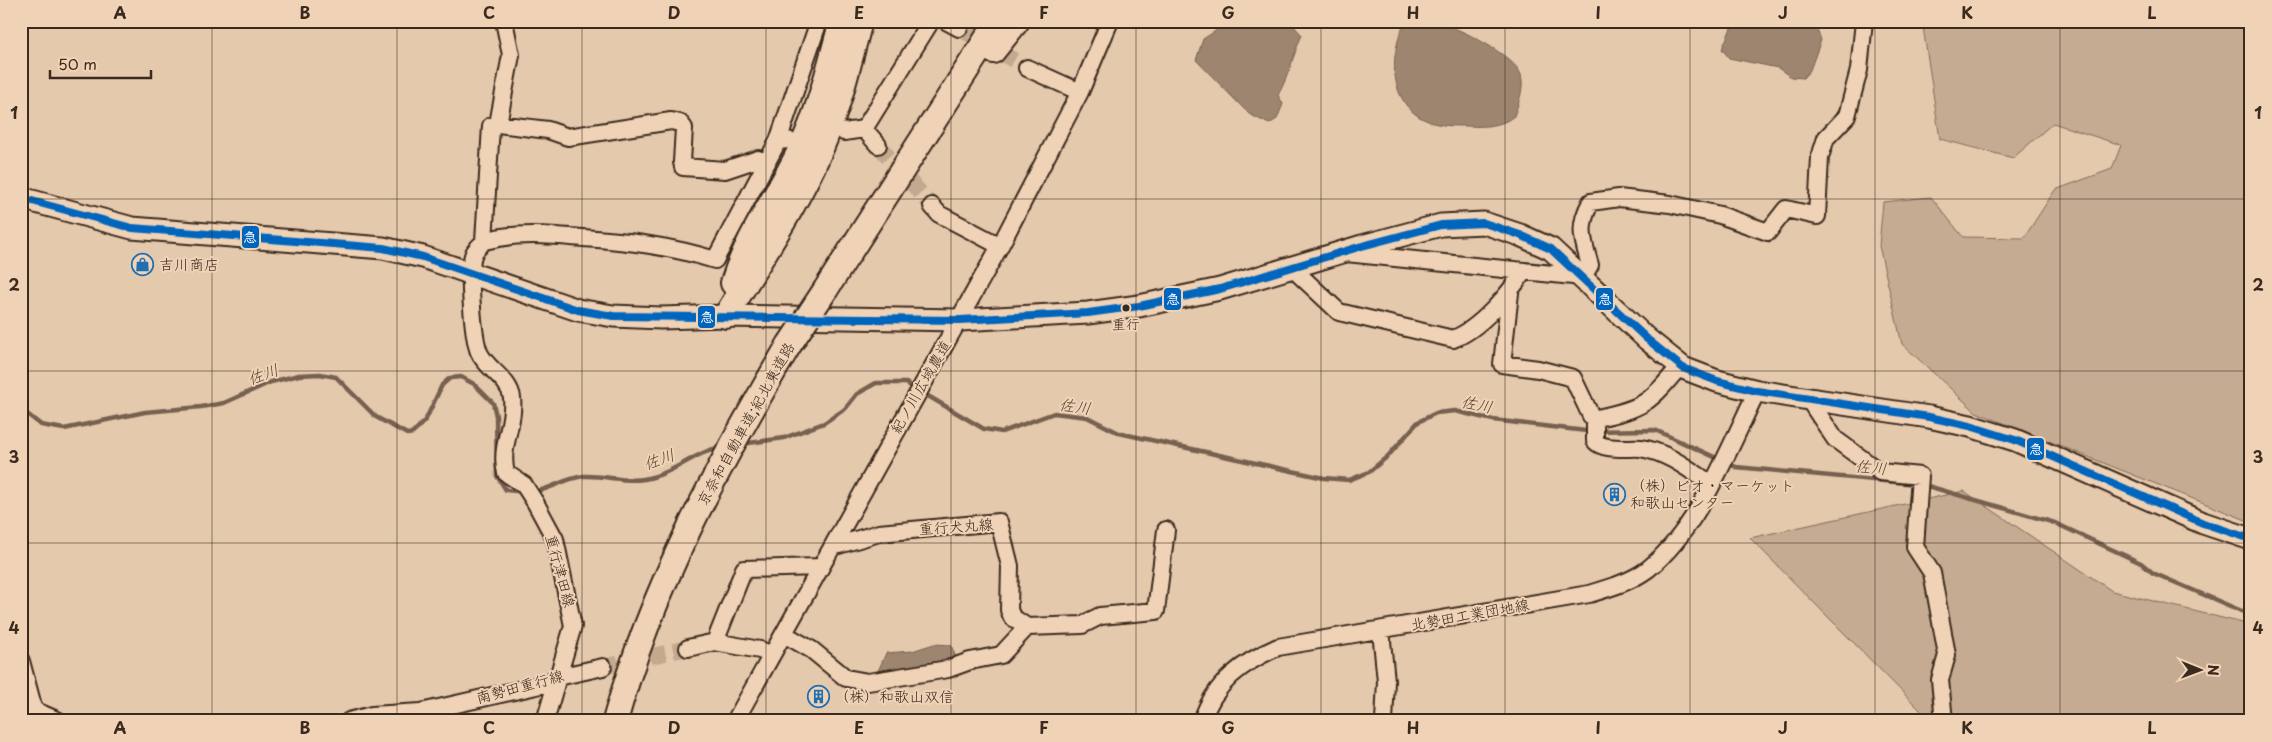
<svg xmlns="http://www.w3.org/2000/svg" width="2272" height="742" viewBox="0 0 2272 742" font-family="'Playpen Sans','Klee One',sans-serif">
	<rect width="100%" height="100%" fill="#e5c9ad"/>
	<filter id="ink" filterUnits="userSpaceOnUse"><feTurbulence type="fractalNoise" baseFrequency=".02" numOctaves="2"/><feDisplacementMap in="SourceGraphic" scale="10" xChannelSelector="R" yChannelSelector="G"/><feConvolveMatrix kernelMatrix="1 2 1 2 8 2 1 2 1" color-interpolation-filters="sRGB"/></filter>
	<g filter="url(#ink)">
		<path fill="#c5ab92" stroke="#806a58" d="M1919 21H2251V522L1976 412 1902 344 1879 246 1883 202 1931 197 1963 237 2024 238 2055 190 2112 169 2121 145 2053 123 2013 158 1940 139 1923 27Z
			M1964 491 2112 591 2251 625V721H1931L1750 538Z"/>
		<path fill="#9d8570" stroke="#76614f" d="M324 21H374L372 27Z
			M1231 21H1279L1292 24 1302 35C1293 55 1289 76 1278 95L1283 104 1277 119 1269 124 1249 114 1196 60 1203 39Z
			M1406 21C1416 21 1428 19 1437 22 1456 26 1516 56 1521 75 1525 87 1518 105 1514 116 1501 127 1483 127 1466 126 1454 126 1439 126 1428 121 1388 106 1388 53 1406 21Z
			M1734 21H1768L1777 25 1786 21H1814L1821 40 1810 70 1803 78 1791 77 1778 68 1729 58 1722 49Z
			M934 644 951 645 957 660 878 671 886 653 912 651Z"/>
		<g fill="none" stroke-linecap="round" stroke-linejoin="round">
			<path stroke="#76614f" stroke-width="4.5" d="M21 409 41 425 64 429 145 412 201 407 224 403 271 382 299 375 320 374 336 377 376 417 407 434 413 433 426 419 442 385 450 378 461 377 474 384 493 403 496 416 497 476 506 490 525 492
				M742 444 784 438 824 423 845 409 857 394 876 383H906L984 429 1002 432 1054 413 1087 417 1119 433 1324 478 1349 480 1369 472 1388 456 1418 422 1436 413 1455 411 1493 420 1586 431 1655 430 1721 460
				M1728 463 1736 467 1916 484
				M1924 485 2055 523 2141 563 2153 573 2251 615
				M533 492C550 490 565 478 584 476 610 475 629 485 656 476 679 469 698 451 722 447"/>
			<path stroke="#c3a990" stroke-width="16" stroke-dasharray="16 8" stroke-linecap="butt" d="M959 28 1027 68
				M878 145 932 206
				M603 667 688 648"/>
			<defs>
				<path id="minor" d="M946 21 959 28
					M1027 68 1080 92
					M498 124 511 55 504 21
					M864 129 931 21
					M844 132 864 129 878 145
					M778 141 819 21
					M932 206 939 214 1000 246
					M484 241C517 232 549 235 583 238 629 241 670 246 715 260L778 141 788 140
					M1346 253 1583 277 1590 265C1583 240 1577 227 1591 202L1619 198 1670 204 1720 215 1768 232 1786 209 1817 216 1820 157 1826 138 1847 116 1859 70 1864 21
					M1291 267 1339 312 1453 339C1480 329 1509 294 1524 271
					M1510 293 1502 364 1538 369 1573 378 1591 416 1597 418
					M1680 366C1649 403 1645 408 1597 418L1595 424V441C1603 451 1629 447 1641 448 1667 452 1690 470 1711 484
					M1809 400 1835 439 1880 472 1920 476 1915 547 1932 573 1947 655 1940 680 1944 721
					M832 547 879 533 999 522 1010 566 1009 610 1012 617 1027 627
					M1381 631 1386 681 1384 721
					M784 634 812 650 846 678 868 682 948 669 970 661 1001 655 1027 627 1082 625 1100 616 1156 611 1166 530
					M715 642 760 650 772 655
					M688 648 715 642 744 569 820 567
					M21 661 37 721
					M29 708 59 721
					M349 721 372 715 421 712 545 684 558 677 603 667
					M545 721 573 626 555 539 535 502 524 485 506 473C499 447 515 424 512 398 510 379 486 369 479 352 473 337 467 267 474 253 476 249 481 245 484 241L491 126 498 124 548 130 568 137 671 121 680 123 684 128 682 162 683 167 725 170 758 159 767 163
					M735 721 1000 246 1080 92 1110 21
					M1202 721C1214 683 1243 662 1278 647L1589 594C1609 588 1631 582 1648 569 1700 527 1728 450 1757 391"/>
				<path id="major" d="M21 198 132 228 383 248 423 257 578 310 613 316 661 318 726 316 960 320 1088 313 1139 306 1220 289 1362 246 1441 225 1484 223 1520 235 1551 249 1647 339 1683 368 1717 381 1757 391 1929 417 1970 426 2015 440 2203 523 2251 539"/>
				<path id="highway" d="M993 51 1017 21
					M733 283C748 233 781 192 802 146 821 106 830 63 842 21
					M826 289 998 21
					M726 316C759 260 797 205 822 146 839 106 849 63 860 21
					M615 721C652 587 719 464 789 345"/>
			</defs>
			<use href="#minor" stroke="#3b2a1e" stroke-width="20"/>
			<use href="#major" stroke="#3b2a1e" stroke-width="25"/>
			<use href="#highway" stroke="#3b2a1e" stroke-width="28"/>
			<use href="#minor" stroke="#f0d3b6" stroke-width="16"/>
			<use href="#major" stroke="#f0d3b6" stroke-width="21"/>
			<use href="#highway" stroke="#f0d3b6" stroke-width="24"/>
			<defs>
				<path id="highway-bridge" d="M789 345 826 289"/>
			</defs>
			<use href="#highway-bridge" stroke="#3b2a1e" stroke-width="28" stroke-linecap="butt"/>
			<use href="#highway-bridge" stroke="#f0d3b6" stroke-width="24"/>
			<defs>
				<path id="bus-1" d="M21 198 132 228 383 248 423 257 578 310 613 316 960 320 1088 313 1139 306 1220 289 1362 246 1441 225 1484 223 1520 235 1551 249 1647 339 1683 368 1717 381 1757 391 1929 417 1970 426 2015 440 2203 523 2251 539"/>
			</defs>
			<use href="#bus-1" stroke="#f0d3b6" stroke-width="11"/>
			<use href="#bus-1" stroke="#0065bd" stroke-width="8"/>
		</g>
	</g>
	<path fill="none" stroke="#3b2a1e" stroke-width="1" stroke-opacity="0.55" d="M212 21V721M397 21V721M582 21V721M766 21V721M951 21V721M1136 21V721M1321 21V721M1505 21V721M1690 21V721M1875 21V721M2060 21V721M21 199H2251M21 371H2251M21 543H2251"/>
	<defs>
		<symbol id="shop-ring" viewBox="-11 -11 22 22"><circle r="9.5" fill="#f0d3b6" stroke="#1f6fb2" stroke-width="1.5"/><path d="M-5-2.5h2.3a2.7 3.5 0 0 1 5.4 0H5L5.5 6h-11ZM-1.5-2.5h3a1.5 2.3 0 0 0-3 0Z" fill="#1f6fb2"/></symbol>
		<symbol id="building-ring" viewBox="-11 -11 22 22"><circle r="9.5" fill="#f0d3b6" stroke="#1f6fb2" stroke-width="1.5"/><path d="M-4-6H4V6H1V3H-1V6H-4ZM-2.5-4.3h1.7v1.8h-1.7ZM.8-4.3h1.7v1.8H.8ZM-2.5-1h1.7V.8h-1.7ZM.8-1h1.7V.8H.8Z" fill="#1f6fb2"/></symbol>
	</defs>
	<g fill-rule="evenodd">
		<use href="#shop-ring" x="130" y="252" width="25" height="25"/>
		<use href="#building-ring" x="1602" y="482" width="25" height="25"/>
		<use href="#building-ring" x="806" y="684" width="25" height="25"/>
	</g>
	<circle fill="#3b2a1e" stroke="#f0d3b6" stroke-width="2" cx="1126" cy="308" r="4.5"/>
	<g text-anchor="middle" stroke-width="4" stroke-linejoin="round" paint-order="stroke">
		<g font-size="14" fill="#3b2a1e" stroke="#f0d3b6">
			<text x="1126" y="329">重行</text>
		</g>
		<g font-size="15" fill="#3b2a1e" stroke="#f0d3b6" text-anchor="start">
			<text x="159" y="270">吉川商店</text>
			<text x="1630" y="491">（株）ビオ・マーケット<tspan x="1630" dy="17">和歌山センター</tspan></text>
			<text x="834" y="702">（株）和歌山双信</text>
		</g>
		<g font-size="15" fill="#3b2a1e" stroke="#f0d3b6">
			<text transform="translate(921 387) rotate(-60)" y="5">紀ノ川広域農道</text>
			<text transform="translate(746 424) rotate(-61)" y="5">京奈和自動車道;紀北東道路</text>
			<text transform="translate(956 527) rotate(-4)" y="5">重行犬丸線</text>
			<text transform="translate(560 571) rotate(75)" y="5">重行津田線</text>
			<text transform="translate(1470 615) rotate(-10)" y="5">北勢田工業団地線</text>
			<text transform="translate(520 687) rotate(-15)" y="5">南勢田重行線</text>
		</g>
		<g font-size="16" font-style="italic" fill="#544132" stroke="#f0d3b6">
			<text transform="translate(263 374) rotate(-20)" y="6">佐川</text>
			<text transform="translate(1477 404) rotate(11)" y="6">佐川</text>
			<text transform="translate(1075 406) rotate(8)" y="6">佐川</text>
			<text transform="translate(659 459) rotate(-20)" y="6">佐川</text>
			<text transform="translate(1871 467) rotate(5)" y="6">佐川</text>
		</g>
	</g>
	<g stroke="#f0d3b6" stroke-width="2">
		<rect x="241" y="225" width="19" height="24" rx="5" fill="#0065bd"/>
		<rect x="1163" y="287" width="19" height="24" rx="5" fill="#0065bd"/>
		<rect x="1595" y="287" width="19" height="24" rx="5" fill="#0065bd"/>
		<rect x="697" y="305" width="19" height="24" rx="5" fill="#0065bd"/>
		<rect x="2026" y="437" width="19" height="24" rx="5" fill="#0065bd"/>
	</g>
	<g font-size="14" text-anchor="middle" font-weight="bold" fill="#fff">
		<text x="250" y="242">急</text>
		<text x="1173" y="304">急</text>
		<text x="1605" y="304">急</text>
		<text x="707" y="322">急</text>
		<text x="2036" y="454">急</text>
	</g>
	<rect width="2272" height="742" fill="none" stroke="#f0d3b6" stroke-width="55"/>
	<g transform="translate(2200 670) rotate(91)" stroke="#f0d3b6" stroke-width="4" paint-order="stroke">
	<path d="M0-4L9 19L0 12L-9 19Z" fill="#3b2a1e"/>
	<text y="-8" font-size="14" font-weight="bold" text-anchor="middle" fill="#3b2a1e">N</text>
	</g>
	<path d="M50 70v8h101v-8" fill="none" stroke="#3b2a1e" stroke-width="2.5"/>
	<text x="58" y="70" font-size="15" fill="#3b2a1e" stroke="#f0d3b6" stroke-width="4" paint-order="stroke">50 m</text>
	<rect x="28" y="28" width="2216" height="686" fill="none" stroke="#3b2a1e" stroke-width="2"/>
	<g font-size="16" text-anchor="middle" font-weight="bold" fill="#3b2a1e">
		<text x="120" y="19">A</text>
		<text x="305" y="19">B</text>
		<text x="489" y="19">C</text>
		<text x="674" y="19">D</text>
		<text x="859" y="19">E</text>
		<text x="1044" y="19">F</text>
		<text x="1228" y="19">G</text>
		<text x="1413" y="19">H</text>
		<text x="1598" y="19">I</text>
		<text x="1783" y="19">J</text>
		<text x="1967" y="19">K</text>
		<text x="2152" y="19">L</text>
		<text x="14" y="119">1</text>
		<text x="2258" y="119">1</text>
		<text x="14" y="291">2</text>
		<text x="2258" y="291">2</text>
		<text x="14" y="463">3</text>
		<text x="2258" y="463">3</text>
		<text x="14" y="634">4</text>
		<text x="2258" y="634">4</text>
		<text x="120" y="734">A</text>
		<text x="305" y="734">B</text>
		<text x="489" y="734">C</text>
		<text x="674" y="734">D</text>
		<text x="859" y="734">E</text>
		<text x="1044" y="734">F</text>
		<text x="1228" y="734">G</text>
		<text x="1413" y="734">H</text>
		<text x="1598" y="734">I</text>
		<text x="1783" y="734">J</text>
		<text x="1967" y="734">K</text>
		<text x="2152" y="734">L</text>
	</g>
</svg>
